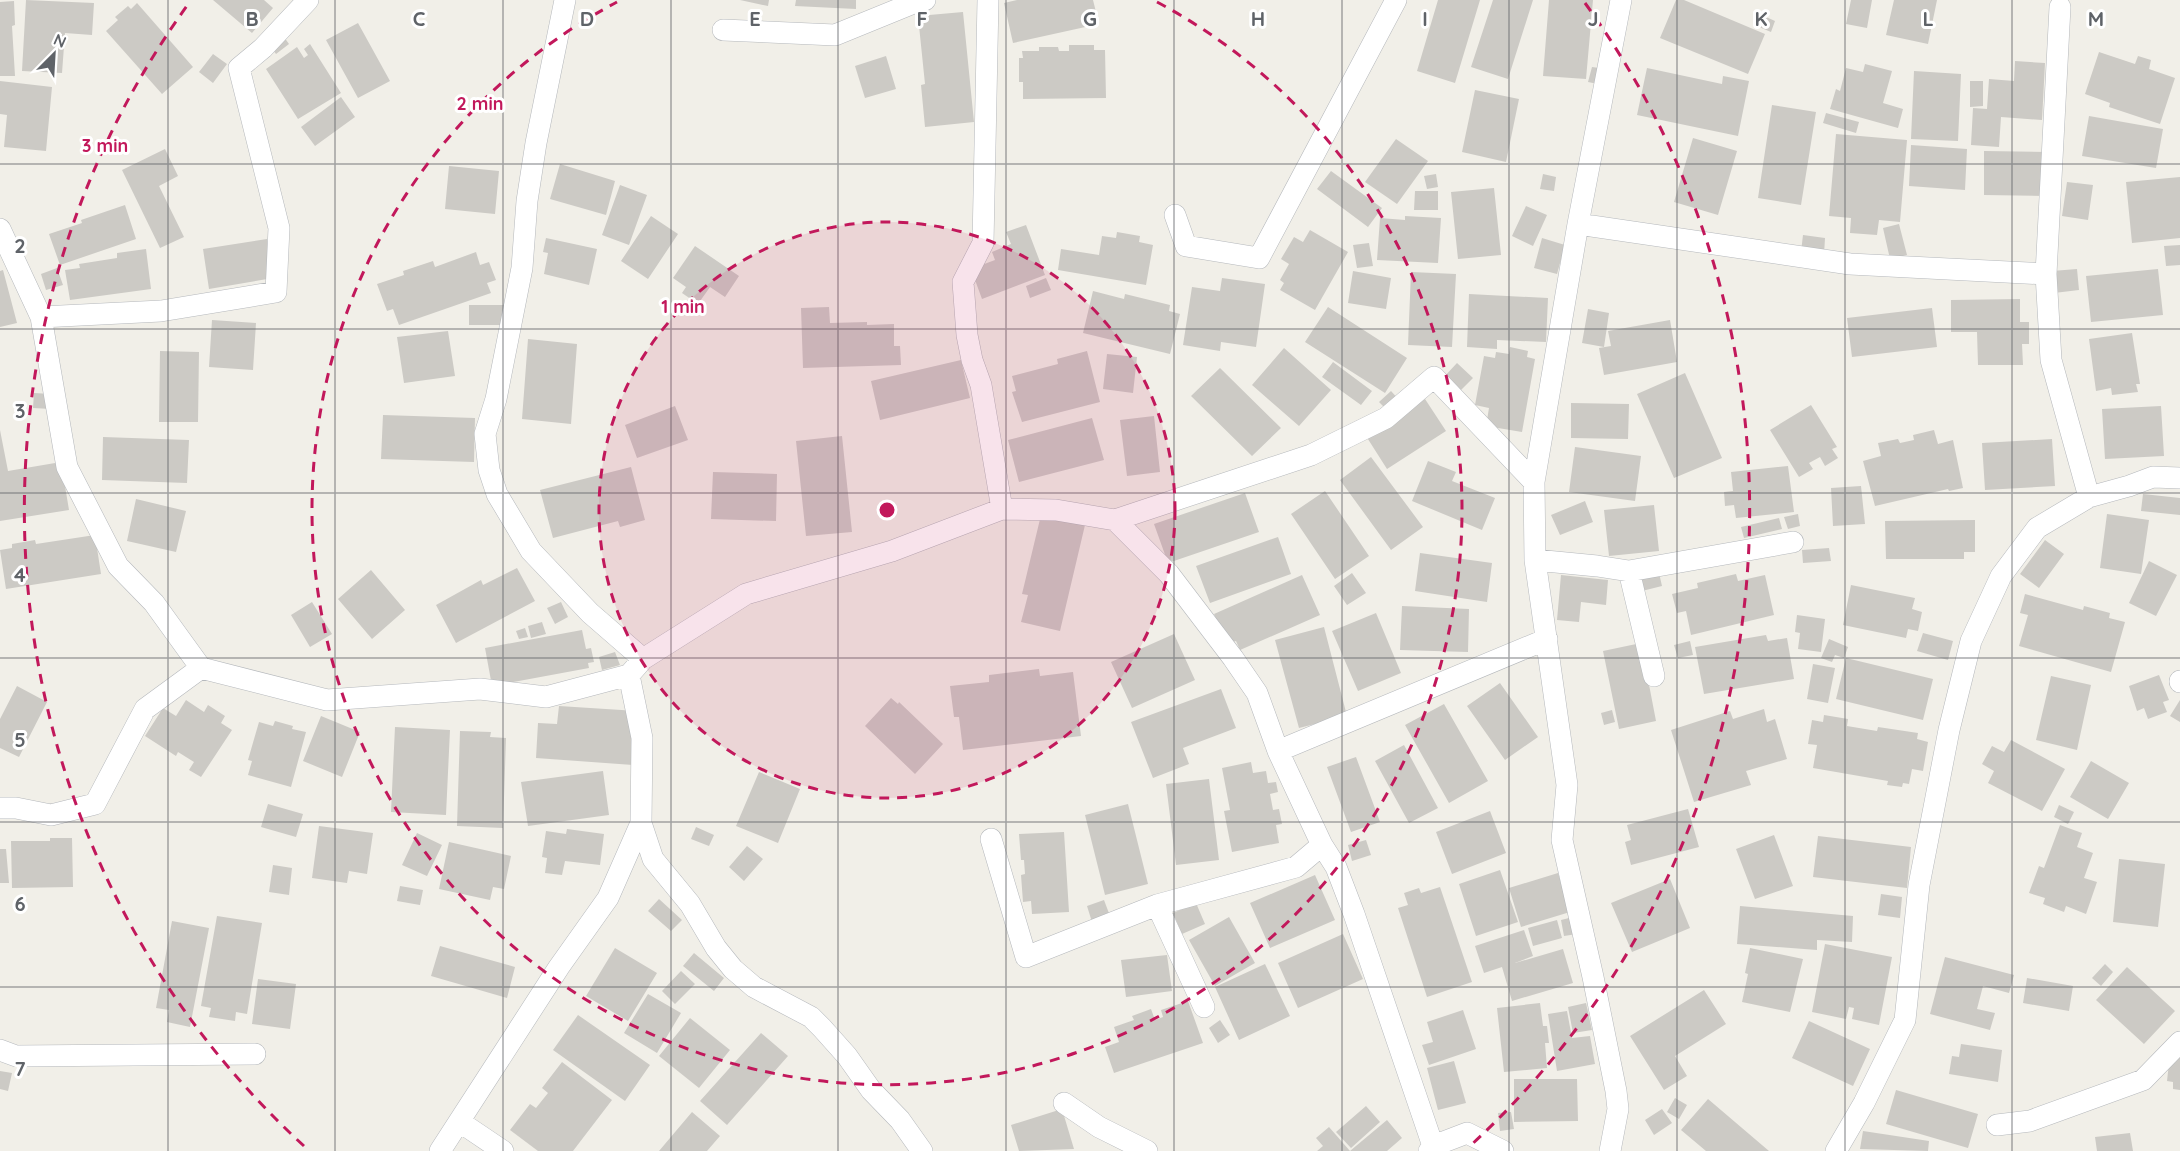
<svg xmlns="http://www.w3.org/2000/svg" width="2180" height="1151" viewBox="0 0 2180 1151" font-family="Quicksand,sans-serif">
	<rect width="100%" height="100%" fill="#f1efe8"/>
	<path fill="#cccac5" d="M26 0 94 3 92 35 65 33 62 73 22 71Z
		M213 0H264L273 8 252 33Z
		M740 0H769L768 6Z
		M796 0H856V9L795 6Z
		M1017 0H1093L1099 24 1013 43 1004 3Z
		M1438 0H1480L1455 83 1417 71Z
		M1493 0H1533L1508 79 1471 67Z
		M1549 0H1593L1586 79 1543 76Z
		M1676 0H1684L1765 34 1748 74 1660 38Z
		M1851 0H1872L1867 28 1846 24Z
		M1894 0H1937L1928 44 1886 35Z
		M14 1 15 25 12 26 15 76H0V2Z
		M137 3 193 67 162 94 106 31 118 20 115 17 128 6 131 9Z
		M963 12 974 122 925 127 921 85 925 84 918 16Z
		M1764 16 1775 21 1771 32 1759 27Z
		M358 23 390 81 358 98 326 40Z
		M284 37 289 44 276 54 270 46Z
		M310 44 341 93 298 119 266 69 297 47 304 58 308 55 304 49Z
		M1069 45H1094V50H1105L1106 98 1023 99V82H1019V58H1023L1022 51H1039V47H1058L1059 51H1069Z
		M2099 52 2135 64 2138 56 2151 60 2149 69 2175 78 2160 124 2109 107 2110 103 2085 94Z
		M213 54 227 64 213 83 199 72Z
		M886 56 896 89 865 98 855 66Z
		M2015 61 2045 63 2042 120 2001 117 1999 147 1971 145 1973 108 1987 109 1989 79 2014 81Z
		M1865 64 1892 71 1883 103 1903 109 1898 128 1830 109 1836 89 1840 91 1846 68 1863 72Z
		M1592 67 1606 69 1603 85 1588 82Z
		M1647 68 1722 84 1723 76 1749 81 1738 136 1637 115Z
		M1914 71 1961 74 1958 141 1911 139Z
		M0 81 52 87 46 151 4 147 7 115 0 114Z
		M1970 81H1983V106L1970 107Z
		M1475 90 1519 99 1506 162 1462 152Z
		M341 97 355 117 315 146 301 127Z
		M1772 105 1816 112 1801 205 1758 198Z
		M1826 113 1859 122 1856 133 1823 123Z
		M2089 116 2163 129 2156 168 2082 156Z
		M1836 134 1907 140 1900 222 1879 220 1877 235 1850 233 1851 218 1829 216Z
		M1693 138 1737 151 1718 215 1674 202Z
		M1396 139 1428 161 1397 204 1365 182Z
		M1911 145 1967 149 1965 190 1909 186Z
		M165 149 178 176 159 186 184 237 160 248 122 170Z
		M1984 151 2047 152 2046 196 1984 195Z
		M560 164 615 181 606 215 550 199Z
		M449 166 499 171 495 214 445 209Z
		M1331 171 1382 208 1368 227 1317 189Z
		M1436 174 1438 187 1427 189 1424 176Z
		M1543 174 1556 177 1554 191 1540 189Z
		M2180 177V238L2132 243 2126 182Z
		M2067 182 2093 185 2088 220 2062 216Z
		M620 185 647 195 629 245 602 235Z
		M1494 188 1501 255 1458 259 1451 192Z
		M1415 191H1438V210H1414Z
		M125 205 136 239 60 265 49 234 82 223 81 220Z
		M1526 206 1547 215 1533 246 1512 236Z
		M651 216 678 234 648 279 621 261Z
		M1405 216 1441 218 1438 263 1377 260 1380 218 1405 220Z
		M1899 224 1907 255 1890 259 1883 228Z
		M1026 225 1045 275 982 299 971 269 995 260 992 252 1011 244 1006 232Z
		M1310 230 1348 252 1315 310 1280 290 1284 283 1280 280 1289 264 1281 259 1294 237 1303 242Z
		M1117 232 1140 236 1139 242 1153 245 1146 285 1058 270 1061 249 1099 255 1102 236 1116 238Z
		M1803 235 1825 238 1824 255 1801 252Z
		M546 238 597 249 589 285 544 274 548 253 543 252Z
		M1542 238 1565 245 1557 274 1534 268Z
		M267 239 273 278 209 289 203 249Z
		M1369 243 1373 266 1357 268 1353 245Z
		M2180 245V265L2166 266 2164 246Z
		M695 246 739 276 725 297 710 287 698 304 682 293 686 287 673 278Z
		M146 249 151 289 70 300 65 270 80 268 79 264 117 258V253Z
		M476 252 480 265 489 262 496 280 487 283 491 293 399 325 393 309 387 311 377 284 404 275 403 271 433 261 435 267Z
		M57 268 63 285 46 290 41 274Z
		M2077 269 2079 290 2054 293 2052 271Z
		M2158 269 2163 315 2091 322 2086 276Z
		M3 270 17 323 0 327V271Z
		M1353 271 1391 278 1386 309 1348 303Z
		M1411 272 1456 274 1452 347 1408 345Z
		M1046 278 1051 290 1030 298 1026 286Z
		M1222 278 1265 284 1256 347 1221 342 1220 351 1183 345 1192 287 1220 291Z
		M1093 291 1124 299 1125 294 1170 305 1169 311 1180 314 1170 354 1083 333Z
		M1469 294 1548 298 1546 342 1497 340V349L1467 347Z
		M2020 299V322H2029V344H2022L2023 365H1978L1977 332H1951V300Z
		M469 305H504V325H469Z
		M829 307 830 323 867 322V325L894 324V346H900L901 365 803 368 801 308Z
		M1328 307 1407 358 1385 393 1305 342Z
		M1932 308 1937 347 1852 357 1847 318Z
		M1588 309 1609 313 1604 347 1582 343Z
		M212 320 256 323 253 370 209 367Z
		M1670 320 1677 362 1604 375 1599 348 1611 346 1608 331Z
		M448 331 455 376 404 383 397 337Z
		M2132 333 2140 384H2136L2138 392 2112 395 2111 388 2096 391 2089 339Z
		M528 339 577 344 571 424 522 419Z
		M1510 347 1528 351 1527 357 1535 359 1522 432 1486 426 1489 408 1475 405 1484 356 1495 358 1496 352 1509 354Z
		M1284 348 1331 390 1299 426 1252 385Z
		M160 351 199 352 198 422H159Z
		M1087 351 1100 402 1022 422 1012 392 1016 391 1012 376 1058 364 1057 359Z
		M1107 354 1137 357 1133 393 1103 389Z
		M961 360 970 398 880 420 871 381Z
		M1333 362 1372 391 1361 405 1322 377Z
		M1457 363 1473 378 1458 393 1443 378Z
		M1220 368 1281 428 1252 456 1191 396Z
		M1685 373 1722 458 1674 478 1637 394Z
		M1391 391 1401 402 1390 413 1379 402Z
		M34 393 51 394V409L33 408Z
		M1425 399 1446 431 1387 469 1366 436Z
		M1571 403 1629 404 1628 439 1571 438Z
		M1811 405 1837 447 1832 449 1838 458 1825 466 1820 457 1809 463 1813 469 1799 477 1770 430Z
		M675 406 688 440 637 458 625 425Z
		M2161 406 2164 456 2105 459 2102 409Z
		M383 415 475 418 474 462 381 459Z
		M1154 416 1160 472 1127 476 1120 420Z
		M1092 418 1104 460 1019 482 1008 440Z
		M0 430 8 471 61 462 69 510 0 521Z
		M1934 430 1938 444 1953 440 1963 488 1949 491 1948 489 1875 506 1863 461 1881 456 1878 443 1898 439 1900 443 1914 440 1913 435Z
		M842 436 852 532 806 536 796 441Z
		M103 437 189 440 187 483 102 480Z
		M2052 439 2055 486 1985 490 1982 443Z
		M1575 447 1641 456 1635 501 1569 492Z
		M1371 457 1423 527 1391 550 1340 480Z
		M1428 461 1456 472 1452 481 1495 498 1482 530 1412 501Z
		M1788 466 1794 512 1736 518 1734 505 1725 506 1724 492 1733 491 1731 472Z
		M631 467 645 520 620 527 618 521 553 538 540 490Z
		M713 472 777 474 776 521 711 519Z
		M1861 486 1865 524 1833 526 1831 488Z
		M1325 491 1369 556 1335 579 1291 514Z
		M1245 493 1259 532 1168 563 1154 524Z
		M2143 494 2180 498V515L2141 511Z
		M136 499 186 511 176 552 127 541Z
		M1585 501 1593 522 1560 535 1551 515Z
		M1654 505 1659 551 1609 556 1604 510Z
		M1798 514 1800 526 1788 529 1784 517Z
		M2107 514 2149 520 2141 574 2100 568Z
		M1041 515 1085 525 1060 631 1021 622 1028 595 1022 594Z
		M1779 518 1782 529 1744 538 1741 527Z
		M1975 520V552H1964V559H1886L1885 521Z
		M95 535 101 574 6 589 0 550 12 548V544L35 540 36 544Z
		M1278 537 1291 574 1210 603 1196 566Z
		M2045 540 2064 554 2039 588 2020 574Z
		M1829 548 1831 561 1803 563 1802 550Z
		M1420 553 1492 563 1487 602 1415 591Z
		M2149 561 2177 575 2156 616 2129 603Z
		M517 568 535 601 456 643 436 605 481 580 483 585Z
		M371 570 405 610 372 639 338 599Z
		M1352 573 1366 593 1347 605 1334 586Z
		M1659 573 1662 586 1642 591 1639 578Z
		M1736 574 1738 581 1765 575 1774 615 1691 635 1686 611 1677 613 1672 594 1698 588 1697 583Z
		M1302 575 1320 615 1240 650 1236 641 1227 644 1214 614Z
		M1561 575 1608 580 1606 605 1581 602 1579 622 1557 620Z
		M1851 585 1915 598 1912 609 1922 612 1918 631 1908 629 1906 638 1843 625Z
		M2025 594 2083 610 2084 606 2110 613 2109 618 2125 622 2111 672 2019 646 2028 615 2020 613Z
		M312 602 332 634 310 647 291 615Z
		M561 602 568 617 555 624 547 608Z
		M1402 606 1469 609 1468 652 1400 650Z
		M1376 613 1401 673 1358 691 1332 631Z
		M1797 615 1825 619 1821 652 1798 649 1800 633 1795 632Z
		M542 622 546 634 531 638 528 626Z
		M1324 627 1347 716 1299 728 1275 640Z
		M525 628 528 637 519 639 516 631Z
		M582 630 586 649 591 648 594 662 588 663 589 668 492 686 485 648Z
		M1923 633 1953 641 1948 660 1917 651Z
		M1174 634 1195 680 1132 708 1111 662Z
		M1766 635 1768 641 1787 638 1794 679 1704 694 1695 647Z
		M1829 639 1848 647 1844 658 1835 655 1832 662 1821 658Z
		M1690 641 1693 655 1678 658 1674 645Z
		M1641 643 1656 721 1619 729 1603 651Z
		M615 652 620 665 602 670 599 657Z
		M1846 658 1933 679 1923 720 1836 699Z
		M1813 664 1835 668 1828 703 1807 699Z
		M1039 669 1040 676 1073 672 1081 736 963 750 959 717H954L950 686 989 682V675Z
		M2159 675 2169 700 2163 702 2167 712 2148 719 2144 708 2137 711 2129 686Z
		M2051 676 2091 685 2077 750 2036 740Z
		M1500 683 1538 737 1505 760 1467 706Z
		M17 686 47 702 19 757 0 748V719Z
		M1221 689 1236 728 1183 748 1189 764 1153 778 1131 722Z
		M891 698 898 704 899 702 943 744 915 774 865 726Z
		M186 700 204 712 208 705 225 716 221 723 232 730 201 777 189 770 194 762 178 752 176 756 145 736 163 708 176 716Z
		M2180 700V722L2170 716Z
		M1444 704 1488 781 1449 803 1405 725Z
		M559 706 637 711 633 765 536 758 538 723 557 724Z
		M1764 709 1767 722 1775 719 1787 759 1746 771 1751 785 1694 802 1671 730 1730 711 1733 719Z
		M1612 710 1615 722 1604 725 1601 713Z
		M1824 715 1848 719 1847 726 1877 731 1878 727 1918 733 1917 739 1928 742 1923 771 1912 769 1909 784 1903 783 1902 787 1887 785 1888 781 1813 768 1817 745 1808 744 1812 720 1823 722Z
		M321 716 360 732 342 777 303 761Z
		M275 721 293 726 292 729 306 732 291 787 248 775 252 761 248 760 259 722 273 726Z
		M395 727 450 730 446 815 391 812Z
		M460 731 491 732 490 737 506 738 503 828 457 826Z
		M2011 740 2065 769 2042 811 1988 783 1994 771 1982 764 1992 746 2004 752Z
		M1404 745 1438 808 1409 823 1375 761Z
		M1356 757 1380 822 1351 832 1327 767Z
		M2091 761 2129 783 2108 819 2070 797Z
		M1251 762 1253 773 1266 771 1268 783 1276 782 1278 792 1270 794 1273 810 1279 809 1282 824 1276 825 1279 843 1232 852 1224 811 1230 810 1222 768Z
		M603 771 609 815 528 826 521 782Z
		M759 772 800 789 778 843 736 826Z
		M1209 779 1219 860 1176 865 1166 784Z
		M268 804 303 814 296 837 261 827Z
		M1128 804 1148 884 1105 895 1085 815Z
		M2059 805 2074 812 2068 824 2054 817Z
		M1688 809 1699 847 1631 865 1625 842 1631 840 1627 825Z
		M1490 811 1506 853 1452 874 1436 832Z
		M2060 825 2082 833 2077 847 2093 853 2084 878 2097 882 2086 914 2066 906 2064 912 2043 904 2045 898 2029 893 2039 866 2044 868Z
		M319 826 373 833 367 874 349 871 347 883 312 878Z
		M696 827 714 835 709 846 691 839Z
		M567 829 604 834 600 865 565 861 562 875 545 873 547 858 542 857 546 831 566 834Z
		M1064 832 1069 912 1032 914 1031 901 1023 902 1021 875 1025 874 1024 860H1021L1019 834Z
		M417 833 442 845 427 876 402 865Z
		M1774 835 1793 886 1755 899 1736 849Z
		M1818 836 1911 847 1907 888 1813 877Z
		M50 838H72L73 887 12 888 11 841H50Z
		M1366 840 1371 855 1352 861 1348 845Z
		M449 842 511 856 504 889 493 887 490 900 439 889Z
		M747 846 763 859 744 881 729 867Z
		M0 849H6L9 883H0Z
		M2119 859 2165 864 2158 927 2113 922Z
		M273 865 292 868 289 895 269 892Z
		M1500 870 1518 922 1476 936 1459 884Z
		M1558 873 1570 912 1521 927 1509 888Z
		M1315 875 1335 920 1270 948 1250 903Z
		M1670 879 1690 928 1632 952 1611 903Z
		M400 886 423 890 420 905 397 901Z
		M1440 887 1472 982 1427 997 1398 908 1408 905 1404 893 1419 888 1421 893Z
		M1881 894 1902 897 1900 918 1878 915Z
		M659 899 682 920 671 931 648 911Z
		M1104 900 1110 916 1092 922 1087 906Z
		M1196 903 1205 924 1182 934 1173 913Z
		M1740 906 1853 916 1852 942 1817 940V950L1737 944Z
		M217 916 262 923 247 1014 236 1012 235 1021 209 1017 211 1008 201 1006Z
		M1229 917 1255 963 1215 986 1189 940Z
		M1573 917 1577 934 1564 936 1561 920Z
		M1557 920 1562 938 1533 946 1528 928Z
		M172 921 209 928 190 1027 167 1022 169 1010 156 1008Z
		M1524 930 1533 956 1515 963 1563 949 1573 983 1512 1001 1502 967 1484 973 1475 946Z
		M1343 934 1363 979 1298 1008 1278 963Z
		M1825 944 1892 957 1879 1025 1852 1019 1854 1008 1849 1007 1846 1019 1812 1012Z
		M440 946 515 967 507 998 431 976Z
		M615 948 657 973 628 1021 586 996Z
		M1750 948 1803 959 1790 1012 1742 1002 1748 974 1745 973Z
		M694 953 724 978 714 991 683 966Z
		M1167 955 1172 991 1126 997 1121 960Z
		M1945 957 2014 975 2009 993 1983 986 1977 1009 1995 1013 1990 1030 1930 1014Z
		M1265 964 1290 1016 1239 1040 1215 987Z
		M2105 964 2113 972 2101 986 2092 978Z
		M2127 967 2175 1011 2144 1044 2096 1000Z
		M681 971 695 984 675 1004 662 991Z
		M2027 978 2073 986 2069 1011 2023 1003Z
		M258 979 296 984 290 1029 252 1024Z
		M1704 990 1726 1024 1675 1056 1687 1076 1664 1090 1630 1036Z
		M648 994 681 1013 657 1053 624 1033Z
		M1188 1001 1203 1043 1114 1073 1105 1047 1119 1042 1114 1027 1134 1020 1132 1016 1151 1009 1155 1020 1163 1017 1161 1010Z
		M1540 1003 1543 1026H1547L1549 1043H1545L1547 1068 1504 1072 1497 1008Z
		M1586 1003 1592 1030 1573 1033 1568 1007Z
		M1463 1010 1476 1049 1429 1065 1422 1045 1433 1042 1427 1022Z
		M1567 1011 1572 1038 1590 1036 1595 1064 1557 1071 1548 1014Z
		M578 1015 650 1065 625 1101 553 1050Z
		M690 1018 730 1050 699 1088 659 1056Z
		M1220 1020 1230 1035 1218 1043 1209 1028Z
		M1809 1021 1870 1049 1853 1086 1792 1058Z
		M761 1033 788 1056 727 1125 700 1101Z
		M1961 1044 2002 1050 1998 1082 1949 1074 1952 1056 1959 1057Z
		M2176 1052H2180V1090L2173 1089V1082L2167 1081 2169 1063H2175Z
		M1454 1061 1466 1103 1438 1110 1427 1068Z
		M562 1062 612 1100 573 1151H538L510 1130 530 1104 536 1108 548 1093 542 1088Z
		M0 1071 12 1073 8 1091 0 1089Z
		M1514 1079H1577L1578 1121 1514 1122Z
		M1896 1090 1978 1114 1968 1148 1886 1124Z
		M1675 1098 1687 1105 1679 1119 1667 1112Z
		M1708 1099 1769 1151H1706L1681 1130Z
		M1366 1106 1380 1122 1351 1148 1336 1132Z
		M1062 1109 1074 1149 1019 1151 1011 1125Z
		M1662 1109 1672 1123 1654 1135 1645 1120Z
		M692 1112 720 1136 707 1151H659Z
		M1511 1112 1514 1129 1500 1131 1498 1113Z
		M1387 1120 1402 1138 1387 1151H1317L1323 1146 1316 1138 1329 1127 1350 1151Z
		M1863 1131 1929 1141 1928 1151 1860 1149Z
		M2130 1133 2133 1151H2097L2095 1137Z"/>
	<g fill="none" stroke-linecap="round" stroke-linejoin="round">
		<defs>
			<path id="street" d="M565 0 536 143 527 201 522 268 496 399 485 434 489 470 497 494 531 551 590 613 643 659
				M988 0 983 243 963 282 967 335 972 360 981 385 1002 509
				M723 30 835 35 911 4 925 0
				M1175 215 1186 246 1259 258 1396 0
				M1578 224 1850 264 2046 274
				M0 229 41 317 67 467 118 566 154 603 201 668 327 700 480 689 546 697 629 675
				M41 317 161 311 276 292 279 228 239 68 263 48 308 0
				M2089 497 2129 486 2153 477 2180 478
				M1115 520 1169 574 1233 658 1257 693 1278 751 1547 639
				M1535 560 1597 566 1629 571 1793 542
				M1629 571 1654 676
				M2180 682V681
				M0 808H16L51 815 95 804 145 709 201 668
				M641 823 653 859 690 904 716 948 733 969 754 987 811 1017 822 1028 847 1056 871 1090 900 1120 922 1151
				M991 839 1026 957 1157 905
				M1322 845 1336 867 1354 914 1433 1146
				M1204 1007 1157 905 1296 867 1322 845 1278 751
				M0 1050 16 1056 255 1054
				M1064 1103 1099 1127 1147 1151
				M460 1122 503 1151
				M1997 1125 2030 1121 2143 1080 2180 1042
				M440 1151 559 967 608 898 641 823 642 738 629 675 643 659 746 594 892 551 1002 509 1056 510 1115 520 1311 455 1386 418 1434 377 1534 482
				M1429 1151 1433 1146 1467 1133 1503 1151
				M1610 1151 1618 1109 1616 1091 1593 977 1562 840 1567 785 1535 560 1534 482 1578 224 1621 0
				M1836 1151 1864 1103 1905 1020 1919 885 1949 730 1971 641 2001 576 2037 528 2089 497 2051 360 2046 274 2060 7"/>
		</defs>
		<use href="#street" stroke="#b5b8bc" stroke-width="22"/>
		<use href="#street" stroke="#fff" stroke-width="21"/>
	</g>
	<path fill="none" stroke="#5f6368" stroke-width="1.5" stroke-opacity="0.55" d="M168 0V1151M335 0V1151M503 0V1151M671 0V1151M838 0V1151M1006 0V1151M1174 0V1151M1342 0V1151M1509 0V1151M1677 0V1151M1845 0V1151M2012 0V1151M0 164H2180M0 329H2180M0 493H2180M0 658H2180M0 822H2180M0 987H2180"/>
	<circle cx="887" cy="510" r="288" fill="#c2185b" fill-opacity=".12"/>
	<g fill="none" stroke="#c2185b" stroke-width="3" stroke-dasharray="10 8">
		<circle cx="887" cy="510" r="288"/>
		<path d="M1157 2A575 575 0 1 1 617 2"/>
		<path d="M304 1146A863 863 0 0 1 189 3M1585 3A863 863 0 0 1 1470 1146"/>
	</g>
	<g font-size="20" text-anchor="middle" font-weight="bold" fill="#5f6368" stroke="#fff" stroke-width="6" stroke-linejoin="round" paint-order="stroke">
		<text x="252" y="26">B</text>
		<text x="419" y="26">C</text>
		<text x="587" y="26">D</text>
		<text x="755" y="26">E</text>
		<text x="922" y="26">F</text>
		<text x="1090" y="26">G</text>
		<text x="1258" y="26">H</text>
		<text x="1425" y="26">I</text>
		<text x="1593" y="26">J</text>
		<text x="1761" y="26">K</text>
		<text x="1928" y="26">L</text>
		<text x="2096" y="26">M</text>
		<text x="20" y="253">2</text>
		<text x="20" y="418">3</text>
		<text x="20" y="582">4</text>
		<text x="20" y="747">5</text>
		<text x="20" y="911">6</text>
		<text x="20" y="1076">7</text>
	</g>
	<circle cx="887" cy="510" r="9" fill="#c2185b" stroke="#fff" stroke-width="3"/>
	<g font-size="18" text-anchor="middle" font-weight="bold" fill="#c2185b" stroke="#fff" stroke-width="6" stroke-linejoin="round" paint-order="stroke">
		<text x="480" y="110">2 min</text>
		<text x="105" y="152">3 min</text>
		<text x="683" y="313">1 min</text>
	</g>
	<g transform="translate(54 54) rotate(24)" stroke="#ffffff" stroke-width="4.5" paint-order="stroke">
	<path d="M0-4.5L10 22L0 15L-10 22Z" fill="#5f6368"/>
	<text y="-9" font-size="16" font-weight="bold" text-anchor="middle" fill="#5f6368">N</text>
	</g>
</svg>
